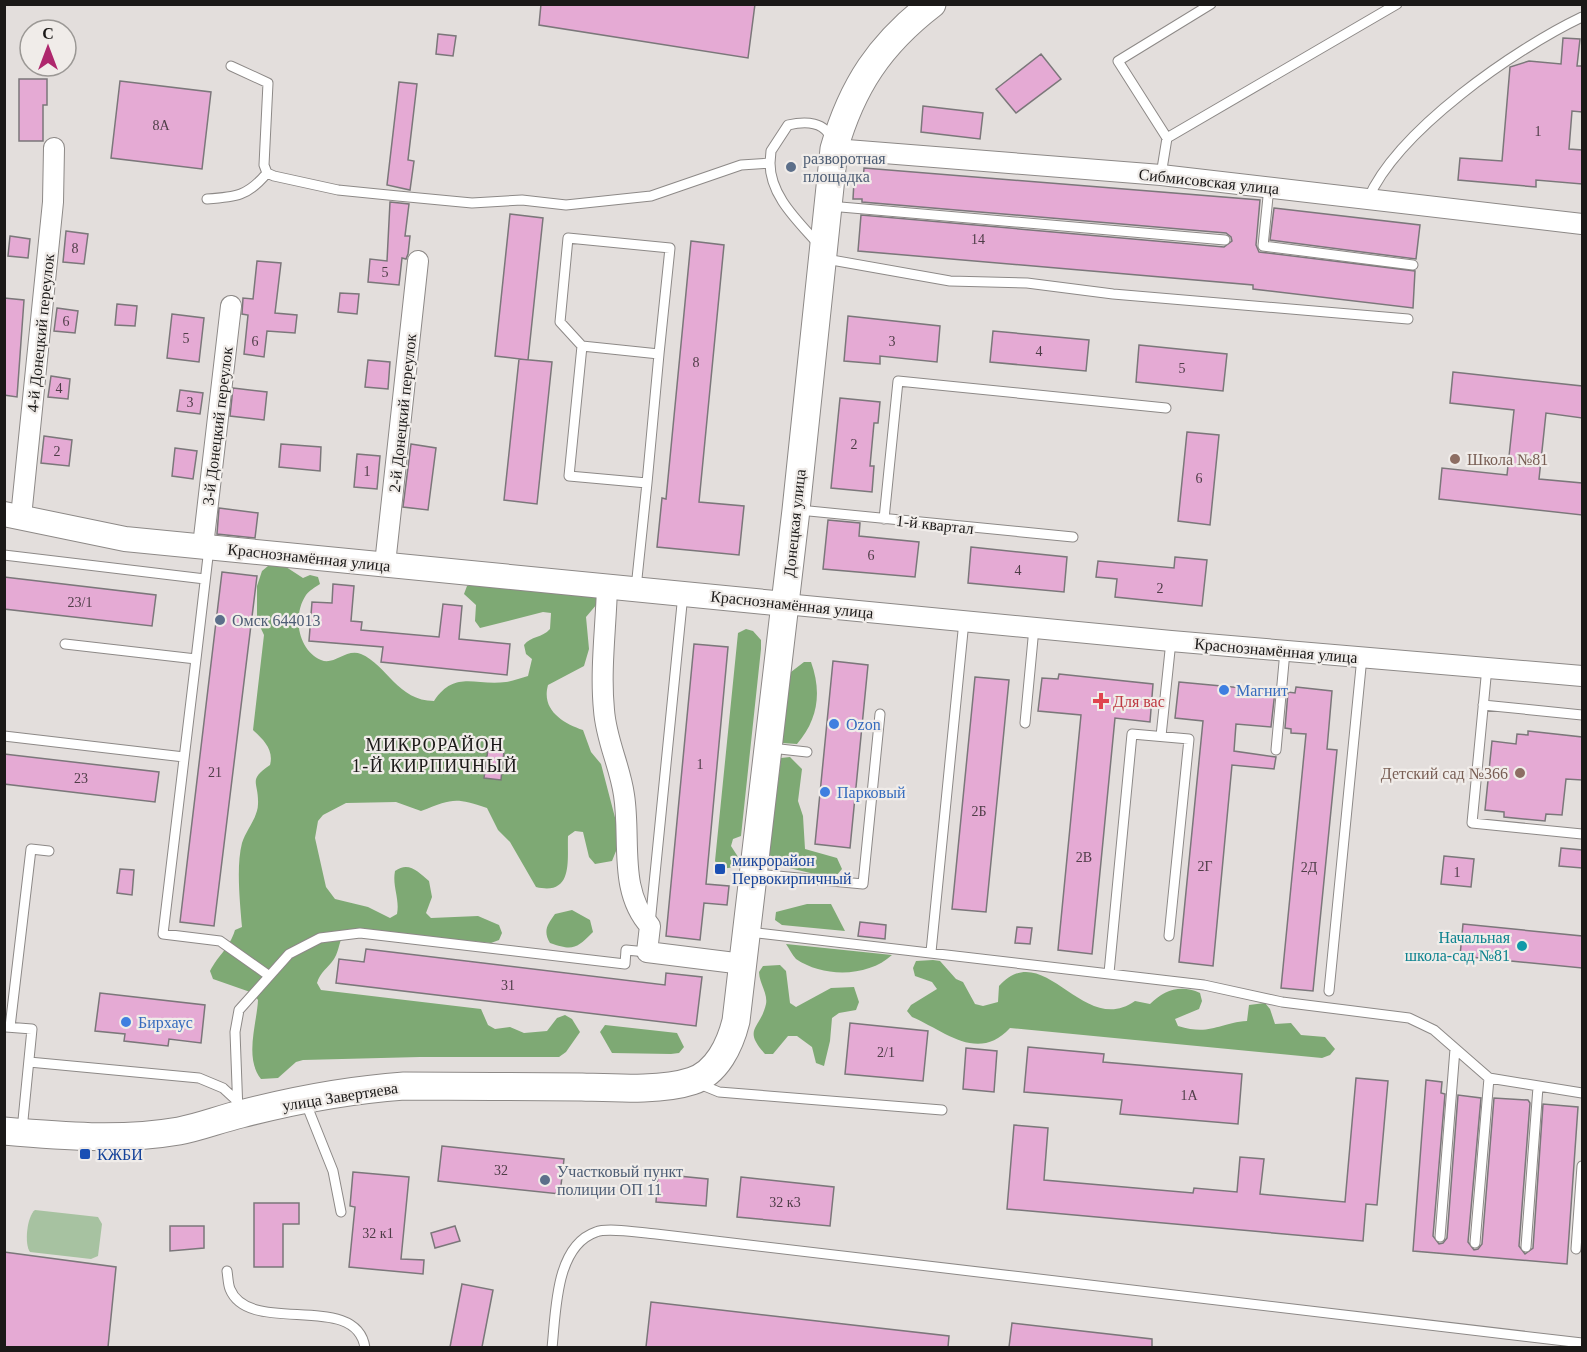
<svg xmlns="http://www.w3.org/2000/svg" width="1587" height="1352" viewBox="0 0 1587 1352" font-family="Georgia,serif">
	<rect width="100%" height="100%" fill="#e3dedc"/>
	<path fill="#a7c2a1" d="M35 1210 98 1217 102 1224 98 1256 91 1259 30 1252C24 1244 27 1216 35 1210Z"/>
	<path fill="#7ea974" d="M283 565 303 578 310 575 318 577 320 584C315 587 309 591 306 595 292 616 298 650 321 660 334 666 346 648 361 654 387 665 398 701 434 701 455 670 474 686 506 682 513 681 521 678 528 676L532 659 526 654 524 645C531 636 542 638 550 629L551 613 543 612 480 628 475 621 476 605 464 594 467 586 474 584 598 597 597 604 586 617 589 649 584 666 548 685C541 710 563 723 583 730L591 752 601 764 618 829V846L612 861 595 864 589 857 583 832 575 831 568 836C567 860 574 896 536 887L510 842 498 830 487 808C454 797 453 799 421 811L396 802 346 803 323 815 318 821 315 838 326 887 335 899 368 907 390 918 397 914C400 899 392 886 395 871 409 861 418 872 429 881L432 897 426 913 431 918 478 916 499 925 502 933 499 940 491 943 349 929C338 937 341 948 334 959 328 968 320 972 317 983L321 990 481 1009 488 1025 495 1029 510 1027 524 1033 547 1031 557 1018 565 1015 572 1019 580 1032 566 1052 559 1057H420L303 1060 296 1062 278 1078 261 1079C244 1058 257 1023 258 1000L253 993 213 979 210 971C219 954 229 949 235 930L242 927C240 903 236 866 242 843 246 830 258 817 258 804 259 781 247 781 270 765 274 750 264 740 253 730L264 635 257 620V586L262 571 268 566Z
		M746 629 753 631 761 640V649L741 836 733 839 731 846 740 860 736 867 720 869 715 861 738 633Z
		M804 662H811C822 692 818 720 797 744L782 743 791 672Z
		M790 757 802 769 798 801 803 816 805 849 837 858 842 869 836 876H823L768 863 781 758Z
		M807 904H831L845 931 782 925 775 920 776 912Z
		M572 910 590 920 593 932C576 949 573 951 550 943 543 931 547 925 555 914Z
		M786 944 892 955C868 977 824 978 796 959 792 955 789 948 786 944Z
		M933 960 940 961 956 979 963 982 975 1004 983 1006 998 1002 999 986C1044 936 1083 1038 1135 1001L1150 1004C1164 990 1181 984 1200 993L1202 1001 1199 1009 1175 1019 1178 1026C1211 1036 1218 1023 1247 1021L1249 1005 1265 1003 1270 1009 1275 1024 1291 1023 1301 1035 1325 1037 1335 1049 1330 1055 1322 1058 1010 1028C978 1063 945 1031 912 1017L907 1011 911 1005 937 989 932 982 915 976 913 968 916 961Z
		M780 965 786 971 790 1003 796 1007 831 988 854 987 859 1002 856 1010 839 1013 832 1018 830 1041 824 1066 816 1063 812 1047 797 1036H788L773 1054H765C742 1028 760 1030 766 1004 768 993 759 983 759 972L763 966Z
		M605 1025 677 1033 684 1047 679 1053 671 1054 612 1053 600 1032Z"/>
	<path fill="#e5aad4" stroke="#7b777a" stroke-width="1.5" d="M541 4H755L748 58 539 25Z
		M438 34 456 36 453 56 436 54Z
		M1563 38 1580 39 1577 66H1582V112L1572 111 1569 149 1582 150V184L1536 180V187L1458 180 1460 158 1502 161 1510 67 1529 61 1561 64Z
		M1041 54 1061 79 1016 113 996 89Z
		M19 79H47V105H43V141H19Z
		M120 81 211 92 202 169 111 158Z
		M399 82 417 84 408 160 414 161 410 190 387 185Z
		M923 106 983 113 980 139 921 132Z
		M864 168 1260 200 1256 245 1259 252 1415 271 1413 308 1253 289V285L858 251 861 215 1224 247 1232 241 1231 237 1226 233 862 202V199H853L854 182H863Z
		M390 202 409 204 405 236H410L408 254 406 259 402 258 399 285 368 282 370 259 387 261Z
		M1274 208 1420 225 1416 259 1270 240Z
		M510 214 543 218 528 360 495 356Z
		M66 231 88 234 84 264 63 262Z
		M10 236 30 239 28 258 8 256Z
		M691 241 724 245 699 502 744 506 739 555 657 547 662 498 666 499Z
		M257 261 281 263 275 313 297 315 295 333 267 331 264 357 244 354 248 315 242 314 243 298 253 299Z
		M340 293 359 294 357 314 338 312Z
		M4 298 24 300 17 397 4 395Z
		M117 304 137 306 135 326 115 325Z
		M57 308 78 311 75 333 54 331Z
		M172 314 204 318 199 362 167 358Z
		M848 316 940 326 937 362 880 356V364L844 361Z
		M993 331 1089 340 1086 371 990 362Z
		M1139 345 1227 354 1223 391 1136 382Z
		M519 359 552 362 537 504 504 500Z
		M368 360 390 362 388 389 365 387Z
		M1453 372 1582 386V418L1546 413 1539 479 1582 483V515L1439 499 1442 468 1507 475 1514 410 1450 403Z
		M51 376 70 379 68 399 48 397Z
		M233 388 267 392 264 420 230 416Z
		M180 390 203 393 200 414 177 411Z
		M840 398 880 402 878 423H874L870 466H874L872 492 831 488Z
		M1187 432 1219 435 1210 525 1178 521Z
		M44 436 72 440 69 466 41 463Z
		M281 444 321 447 320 471 279 467Z
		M411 444 436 448 428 510 403 507Z
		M175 448 197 451 193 479 172 476Z
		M357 454 380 456 377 489 354 487Z
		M219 508 258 513 255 538 217 534Z
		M828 520 860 523 859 536 919 542 915 577 823 569Z
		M971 547 1067 557 1064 592 968 583Z
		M1175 557 1207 560 1202 606 1115 597 1117 579 1096 577 1098 561 1174 568Z
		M222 572 257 576 214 926 180 922Z
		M4 577 156 595 152 626 4 609Z
		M333 584 354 586 351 621 362 622 361 630 439 637 443 604 462 606 459 639 510 644 507 675 381 662 383 647 309 641 312 602 332 603Z
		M694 644 728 647 706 884 729 886 727 905 704 903 700 940 666 936Z
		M833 661 868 665 850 848 815 844Z
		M1059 674 1153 684 1150 722 1115 718 1092 954 1058 950 1081 715 1038 711 1042 678 1058 679Z
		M975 677 1009 680 986 912 952 909Z
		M1179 682 1275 691 1271 727 1236 724 1234 751 1276 757 1274 769 1232 765 1213 966 1179 962 1203 721 1175 718Z
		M1296 687 1332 691 1327 749 1337 750 1313 991 1281 988 1306 734 1291 733V729L1285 728 1288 692 1295 693Z
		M1528 731 1582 737V780L1566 779 1562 815 1546 814 1545 821 1504 817V812L1485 810 1492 741 1516 744 1517 734 1528 735Z
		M488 749 504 751 501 780 484 778Z
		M4 754 159 772 155 802 4 784Z
		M1561 848 1582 850V868L1559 866Z
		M1444 856 1474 859 1471 887 1441 884Z
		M120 869 134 870 132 895 117 893Z
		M860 922 886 925 885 939 858 936Z
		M1463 924 1582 936V968L1460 956Z
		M1017 927 1032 928 1030 944 1015 943Z
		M366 949 665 985 666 973 702 977 696 1026 336 983 339 959 364 962Z
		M100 993 205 1005 201 1043 169 1039 168 1046 124 1041 125 1034 95 1031Z
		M850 1023 928 1031 923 1081 845 1074Z
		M1028 1047 1104 1054 1103 1062 1242 1074 1238 1124 1120 1114 1122 1100 1024 1092Z
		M966 1048 997 1051 994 1092 963 1089Z
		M1356 1078 1388 1081 1377 1205 1366 1204 1363 1241 1007 1209 1014 1125 1048 1128 1044 1180 1193 1193 1194 1188 1237 1192 1240 1157 1264 1159 1260 1194 1345 1202Z
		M1426 1080 1442 1082 1441 1093 1445 1094 1433 1236 1439 1244 1443 1243 1447 1238 1458 1095 1481 1098 1468 1242 1474 1250 1478 1249 1482 1244 1494 1098 1528 1100 1530 1103 1519 1246 1525 1254 1533 1248 1543 1104 1578 1107 1567 1264 1413 1251Z
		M442 1146 564 1159 560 1194 438 1181Z
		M353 1172 409 1177 401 1259 424 1260 423 1274 349 1267 355 1207 350 1206Z
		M658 1174 708 1179 706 1206 656 1202Z
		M741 1177 834 1187 830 1226 737 1217Z
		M254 1203H299V1224H283V1267H254Z
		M170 1226H204V1248L170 1251Z
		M455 1226 460 1241 435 1248 431 1233Z
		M4 1252 116 1267 108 1347H4Z
		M462 1284 493 1290 482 1347H450Z
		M651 1302 949 1336 948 1347H646Z
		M1012 1323 1152 1339V1347H1009Z"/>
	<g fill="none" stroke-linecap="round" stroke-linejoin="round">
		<defs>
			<path id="service" d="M231 66 268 83 264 165 267 173 274 176 338 190 398 196 472 203 522 200 566 205 651 196 741 165 770 163C770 196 798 221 819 245
				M1167 138 1118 61 1211 4
				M770 163 771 151 788 125C805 121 826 121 832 141
				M1161 175 1167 138 1397 4
				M1269 187 1263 246 1413 265
				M207 199C236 197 248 196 267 173
				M1368 199C1398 130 1515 49 1582 17
				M829 206 1225 240
				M568 238 670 248 659 354 582 346 560 322Z
				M826 259 950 281 1027 283 1113 294 1408 319
				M582 346 569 476 647 483 636 588
				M647 483 659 354
				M799 510 1073 537
				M884 519 898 381 1166 408
				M4 555 205 579
				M65 644 196 659 209 548
				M196 659 163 934 220 941 268 975
				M1487 667 1472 823 1582 834
				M1483 705 1582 715
				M1025 723 1034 628
				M4 736 184 757
				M1161 736 1171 641
				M771 748 807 752
				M1276 750 1285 651
				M756 874 863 884 880 714
				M650 924 683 594
				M749 932 1204 985 1282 1002 1409 1018 1434 1030 1489 1078 1582 1093
				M931 952 964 621
				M1109 973 1132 734 1189 739 1169 936
				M1329 991 1362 657
				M6 1027 32 1029 22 1130
				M10 1027 31 849 49 851
				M29 1062 199 1078 223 1088 236 1100
				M697 1083 719 1092 942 1110
				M305 1101 333 1171 341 1212
				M238 1112 235 1032 239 1010 289 954 320 938 360 933 625 964 626 950 647 952
				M1440 1237 1455 1049
				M1475 1243 1489 1078
				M1526 1247 1538 1087
				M1576 1249 1582 1166
				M227 1271C228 1277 228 1284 230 1289 249 1337 357 1290 365 1348
				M552 1348C556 1312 555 1246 596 1232 608 1227 641 1233 656 1234L1582 1343"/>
			<path id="minor" d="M834 149 1161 175 1582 224
				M21 517 53 202 54 148
				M203 546 231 306
				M385 564 418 261
				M607 587C606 627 600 670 604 710 606 740 620 766 624 795 631 840 618 891 650 926L647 952 743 964
				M785 604 1171 641 1582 676"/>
			<path id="tertiary" d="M4 514 125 539 785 604"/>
			<path id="secondary" d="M4 1131C62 1136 121 1141 179 1131 200 1127 220 1119 241 1114 295 1100 348 1090 404 1086 463 1086 523 1087 582 1087 614 1088 662 1091 692 1081 717 1073 730 1045 736 1021L796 510 834 149C852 86 880 44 932 4"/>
		</defs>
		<use href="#service" stroke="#8d8987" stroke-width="11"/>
		<use href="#minor" stroke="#8d8987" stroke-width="22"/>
		<use href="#tertiary" stroke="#8d8987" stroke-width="26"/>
		<use href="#secondary" stroke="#8d8987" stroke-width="29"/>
		<use href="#service" stroke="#fff" stroke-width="9"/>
		<use href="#minor" stroke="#fff" stroke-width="20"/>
		<use href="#tertiary" stroke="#fff" stroke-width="24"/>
		<use href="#secondary" stroke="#fff" stroke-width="27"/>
	</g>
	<g fill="#5c6f8a" stroke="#f0ece9" stroke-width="2">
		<circle cx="791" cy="167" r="6"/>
		<circle cx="220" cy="620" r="6"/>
		<circle cx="545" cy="1180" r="6"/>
	</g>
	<g fill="#8d6e63" stroke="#f0ece9" stroke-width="2">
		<circle cx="1455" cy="459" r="6"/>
		<circle cx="1520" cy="773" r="6"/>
	</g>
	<g fill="#3f7fe0" stroke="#f0ece9" stroke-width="2">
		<circle cx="1224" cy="690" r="6"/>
		<circle cx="834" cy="724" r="6"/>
		<circle cx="825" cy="792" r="6"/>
		<circle cx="126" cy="1022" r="6"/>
	</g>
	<path fill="#e0444e" stroke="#f0ece9" stroke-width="2" d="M1098 692h6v6h6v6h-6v6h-6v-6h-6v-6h6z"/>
	<g fill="#1a4fb4" stroke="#f0ece9" stroke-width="2">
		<rect x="714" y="863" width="12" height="12" rx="3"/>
		<rect x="79" y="1148" width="12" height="12" rx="3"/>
	</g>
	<circle fill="#0f9aa8" stroke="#f0ece9" stroke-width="2" cx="1522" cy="946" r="6"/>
	<g text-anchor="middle" stroke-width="4.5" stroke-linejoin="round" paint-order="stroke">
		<g font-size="14" fill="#4e3d47">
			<text x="161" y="130">8А</text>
			<text x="1538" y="136">1</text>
			<text x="978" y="244">14</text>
			<text x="75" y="253">8</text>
			<text x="385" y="277">5</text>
			<text x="66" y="326">6</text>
			<text x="186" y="343">5</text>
			<text x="255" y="346">6</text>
			<text x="892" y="346">3</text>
			<text x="1039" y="356">4</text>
			<text x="696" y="367">8</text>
			<text x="1182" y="373">5</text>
			<text x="59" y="393">4</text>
			<text x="190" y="407">3</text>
			<text x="854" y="449">2</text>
			<text x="57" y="456">2</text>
			<text x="367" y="476">1</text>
			<text x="1199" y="483">6</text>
			<text x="871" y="560">6</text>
			<text x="1018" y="575">4</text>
			<text x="1160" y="593">2</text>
			<text x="80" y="607">23/1</text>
			<text x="700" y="769">1</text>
			<text x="215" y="777">21</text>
			<text x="81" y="783">23</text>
			<text x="979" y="816">2Б</text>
			<text x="1084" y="862">2В</text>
			<text x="1205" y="871">2Г</text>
			<text x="1309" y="872">2Д</text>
			<text x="1457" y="877">1</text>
			<text x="508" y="990">31</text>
			<text x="886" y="1057">2/1</text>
			<text x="1189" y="1100">1А</text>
			<text x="501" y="1175">32</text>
			<text x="785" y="1207">32 к3</text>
			<text x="378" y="1238">32 к1</text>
		</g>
		<g font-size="16" fill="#4e5e75" stroke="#f0ece9" text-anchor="start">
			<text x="803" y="164">разворотная<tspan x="803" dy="18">площадка</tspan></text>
			<text x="232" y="626">Омск 644013</text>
			<text x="557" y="1177">Участковый пункт<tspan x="557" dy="18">полиции ОП 11</tspan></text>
		</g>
		<g font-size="16" fill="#1b1918" stroke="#f0ece9">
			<text transform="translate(1209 181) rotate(6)" y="6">Сибмисовская улица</text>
			<text transform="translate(40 333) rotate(-84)" y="6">4-й Донецкий переулок</text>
			<text transform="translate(402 413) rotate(-84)" y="6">2-й Донецкий переулок</text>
			<text transform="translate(217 426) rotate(-83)" y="6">3-й Донецкий переулок</text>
			<text transform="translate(794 523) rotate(-84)" y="6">Донецкая улица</text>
			<text transform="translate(935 524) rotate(6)" y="6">1-й квартал</text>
			<text transform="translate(309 557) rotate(6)" y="6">Краснознамённая улица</text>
			<text transform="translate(792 604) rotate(6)" y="6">Краснознамённая улица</text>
			<text transform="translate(1276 650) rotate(5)" y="6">Краснознамённая улица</text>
			<text transform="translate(340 1096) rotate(-9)" y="6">улица Завертяева</text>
		</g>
		<g font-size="16" fill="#785e54" stroke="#f0ece9" text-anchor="start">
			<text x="1467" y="465">Школа №81</text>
			<text x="1508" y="779" text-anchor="end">Детский сад №366</text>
		</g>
		<g font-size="16" fill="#366cbe" stroke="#f0ece9" text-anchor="start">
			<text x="1236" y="696">Магнит</text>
			<text x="846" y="730">Ozon</text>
			<text x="837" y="798">Парковый</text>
			<text x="138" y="1028">Бирхаус</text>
		</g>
		<g font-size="16" fill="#be3a42" stroke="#f0ece9" text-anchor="start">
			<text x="1113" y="707">Для вас</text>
		</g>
		<g font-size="16" fill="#164399" stroke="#f0ece9" text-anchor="start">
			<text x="732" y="866">микрорайон<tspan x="732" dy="18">Первокирпичный</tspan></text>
			<text x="97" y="1160">КЖБИ</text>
		</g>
		<g font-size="16" fill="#0d838f" stroke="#f0ece9" text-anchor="end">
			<text x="1510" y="943">Начальная<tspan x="1510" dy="18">школа-сад №81</tspan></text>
		</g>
		<g font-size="18" letter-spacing="1.5" fill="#1b1918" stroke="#f0ece9">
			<text x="435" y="751">МИКРОРАЙОН<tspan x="435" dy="21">1-Й КИРПИЧНЫЙ</tspan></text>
		</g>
	</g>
	<rect width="1587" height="1352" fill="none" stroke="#1b1918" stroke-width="12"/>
	<g transform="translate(48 48)"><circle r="28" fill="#f0ece9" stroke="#9b9895" stroke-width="1.5"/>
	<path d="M0-4.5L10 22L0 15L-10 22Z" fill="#ae276d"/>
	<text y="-9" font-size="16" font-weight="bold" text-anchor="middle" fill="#1b1918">С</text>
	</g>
</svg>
